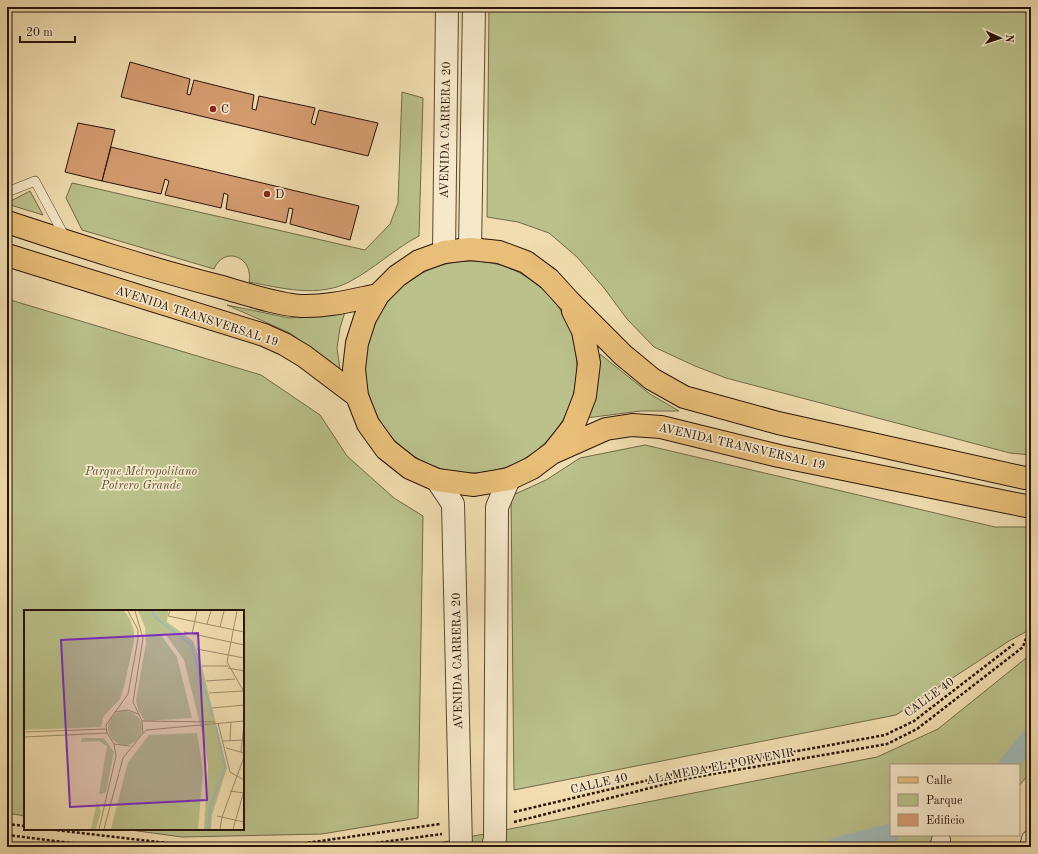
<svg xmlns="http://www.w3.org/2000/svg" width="1038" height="854" viewBox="0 0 1038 854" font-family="'Old Standard TT',serif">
	<rect width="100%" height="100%" fill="#f1ddaf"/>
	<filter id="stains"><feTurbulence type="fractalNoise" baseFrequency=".005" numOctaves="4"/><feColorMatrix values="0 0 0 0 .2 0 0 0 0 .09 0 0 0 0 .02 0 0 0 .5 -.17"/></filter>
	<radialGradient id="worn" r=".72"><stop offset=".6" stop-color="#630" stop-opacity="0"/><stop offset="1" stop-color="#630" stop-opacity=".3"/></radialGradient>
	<path fill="#bac18b" stroke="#716a4a" d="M489 7H1031V455L1010 453 726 378 695 366 654 347 627 319 604 288 577 257 549 233 518 222 487 217Z
		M402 92 423 98 419 236C394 249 374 269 349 282 318 298 282 288 249 282 254 257 224 245 214 269L82 230 66 198 72 183 365 250 390 224 398 203Z
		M30 191 43 215 7 204V203Z
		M365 367a106 106 0 1 1 212 0a106 106 0 1 1-212 0Z
		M7 299 261 375 320 415 347 456 394 498 423 516 418 818 322 834 182 837 123 829H243V611H25V816L7 813Z
		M227 305 289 318 345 312 340 328 337 348 340 369 290 333Z
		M600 354 650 394 679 411H641L586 418 596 397Z
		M645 445 995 527H1031V629L1009 641 896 715 514 790 511 496 546 480 580 458Z
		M1031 654V771L1019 786V765H891V835H951L941 840 919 847H418L877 757 938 729Z"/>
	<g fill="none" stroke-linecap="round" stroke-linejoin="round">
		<path stroke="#a0b9b6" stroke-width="19" d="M1008 765 1031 737
			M836 847 891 833"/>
	</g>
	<path fill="#d59c70" stroke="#281408" d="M130 62 190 79 187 94 190 95 194 80 254 95 252 109 256 110 259 96 315 108 311 123 315 125 319 110 378 123 368 156 121 97Z
		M78 123 115 130 102 181 65 172Z
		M111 147 359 206 350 240 290 224 293 209 289 208 286 223 226 209 228 195 224 193 221 208 165 195 169 181 165 179 161 194 102 181Z"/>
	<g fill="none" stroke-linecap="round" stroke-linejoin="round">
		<defs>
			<path id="service" d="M7 192 35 181 65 237"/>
			<path id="minor" d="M939 847 941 840
				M1029 847 1031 839"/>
			<path id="tertiary" d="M470 249 474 7
				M444 252 447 7
				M437 480 453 504 461 847
				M493 847 495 838 497 507 509 479"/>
			<path id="primary" d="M7 222C77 245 147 268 218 286 244 293 274 304 301 306 327 307 353 300 378 295
				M7 255 264 335 284 344 304 356 357 396 368 424 386 449 410 468 437 480 474 485 509 479 532 468 552 453 606 429 632 425 661 427 779 456 1031 507
				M357 396 354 369 357 343 365 318 378 295 397 276 419 261 444 252 470 249 499 252 526 262 549 279 569 301 623 355 652 379 684 397 778 423 1025 478H1031
				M554 451 573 427 585 396 589 363 583 331 573 311"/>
		</defs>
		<use href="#service" stroke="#5a4632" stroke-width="10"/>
		<use href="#minor" stroke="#5a4632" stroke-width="20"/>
		<use href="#tertiary" stroke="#5a4632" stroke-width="24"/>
		<use href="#primary" stroke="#281408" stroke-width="24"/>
		<path stroke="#281408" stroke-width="2.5" stroke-dasharray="3 2" stroke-linecap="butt" d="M514 812 683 772 885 735 914 721 1014 644
			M514 822 690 778 887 744 917 729 1023 647 1031 624
			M7 824 25 826
			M47 829 201 847
			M7 835 104 847
			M278 847 440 824
			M346 847 442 834
			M382 847 387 842"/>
		<use href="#service" stroke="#f6e9cb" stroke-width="9"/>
		<use href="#minor" stroke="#f6e9cb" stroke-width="18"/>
		<use href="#tertiary" stroke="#f6e9cb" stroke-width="22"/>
		<use href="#primary" stroke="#e8be78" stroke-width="22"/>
	</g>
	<g fill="#8f2418" stroke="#f6e9cb" stroke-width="1.5">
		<circle cx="213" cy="109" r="4"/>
		<circle cx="267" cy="194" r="4"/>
	</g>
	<g text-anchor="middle" stroke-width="3.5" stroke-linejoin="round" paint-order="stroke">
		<g font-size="12" fill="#281408" stroke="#f6e9cb" text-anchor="start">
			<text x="221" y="113">C</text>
			<text x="275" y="198">D</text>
		</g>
		<g font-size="12" fill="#281408" stroke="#f6e9cb">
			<text transform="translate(445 130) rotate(-89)" y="4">AVENIDA CARRERA 20</text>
			<text transform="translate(197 316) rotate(18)" y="4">AVENIDA TRANSVERSAL 19</text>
			<text transform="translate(742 446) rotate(13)" y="4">AVENIDA TRANSVERSAL 19</text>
			<text transform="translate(457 661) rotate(-91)" y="4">AVENIDA CARRERA 20</text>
			<text transform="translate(929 697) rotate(-36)" y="4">CALLE 40</text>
			<text transform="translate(720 766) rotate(-11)" y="4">ALAMEDA EL PORVENIR</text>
			<text transform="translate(599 783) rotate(-13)" y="4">CALLE 40</text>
		</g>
		<g font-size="12" font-style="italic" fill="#5b5136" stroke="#f6e9cb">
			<text x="141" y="475">Parque Metropolitano<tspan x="141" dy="14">Potrero Grande</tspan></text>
		</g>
	</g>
	<g transform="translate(24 610)">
		<rect width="220" height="220" fill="#f1ddaf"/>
		<path d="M0 1H100L106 9 110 21V31L100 77 96 89 79 107 77 117 0 120ZM114 1H144L143 12 169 31 176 49 203 158 188 205 187 219H180L184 157 181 134 160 50 142 25H137L153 47 168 108 121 111 114 100 112 90 122 33 121 17ZM84 118a17 17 0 1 1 34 0a17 17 0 1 1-34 0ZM173 123 179 161 174 219H87L104 152 125 125ZM58 128H80L90 142 82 182 77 184H75L83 136 75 131 57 132ZM73 192 77 201 72 219H67Z" fill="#bac18b"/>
		<path fill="none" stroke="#a0b9b6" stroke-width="2" d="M128 1 131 7 167 35 189 107M184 219 186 198 201 157 192 116"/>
		<path fill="none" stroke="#a18d6c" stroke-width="1" d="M146 1 144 6 220 22M213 1 203 52 220 82M183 14 187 1M196 17 200 1M160 22 220 35M168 24 173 1M173 39 220 48M178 56H204M204 58 220 61M182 71 211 69M185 83 219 81M188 98 220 95M91 102 104 100 114 104M118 111 191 112M194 113 206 162 220 170M0 122 82 119M119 123 123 120 220 111M0 127 83 123M206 130 207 112M199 131 220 130M90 134 106 136M202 138 220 143M217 142 220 115M206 181 220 183M193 206 220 212M75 219 92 146 90 134 83 123 82 115 104 84 114 29V20L104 1M80 219 99 148 119 123 118 111 109 92 119 28 111 1M196 219 198 207 220 147M209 219 220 181"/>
		<path fill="#7b2cbf" fill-opacity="0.15" stroke="#7b2cbf" stroke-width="2" d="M174 23 183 190 46 197 37 30Z"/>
		<rect width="220" height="220" fill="none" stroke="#281408" stroke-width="2"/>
	</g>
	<rect width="1038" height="854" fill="none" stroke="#f1ddaf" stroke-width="24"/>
	<rect x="8" y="8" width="1022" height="838" fill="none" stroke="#281408" stroke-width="2"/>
	<rect x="12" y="12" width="1014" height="830" fill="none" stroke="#281408"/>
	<rect x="890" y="764" width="130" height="72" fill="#f6e9cb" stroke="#a4947d"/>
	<rect x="898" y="777" width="20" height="6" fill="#e8be78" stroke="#a4947d"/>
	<text x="926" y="784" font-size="12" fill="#281408">Calle</text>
	<rect x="898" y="794" width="20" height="12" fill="#bac18b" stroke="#a4947d"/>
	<text x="926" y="804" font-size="12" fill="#281408">Parque</text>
	<rect x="898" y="814" width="20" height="12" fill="#d59c70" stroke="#a4947d"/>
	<text x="926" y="824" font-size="12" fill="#281408">Edificio</text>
	<g transform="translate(1000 38) rotate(93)" stroke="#f6e9cb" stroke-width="3" paint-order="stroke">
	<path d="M0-3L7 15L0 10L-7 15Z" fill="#281408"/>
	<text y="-6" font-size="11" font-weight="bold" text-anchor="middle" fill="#281408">N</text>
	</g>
	<path d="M20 36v6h55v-6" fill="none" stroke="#281408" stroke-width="2"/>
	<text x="26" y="36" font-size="12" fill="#281408" stroke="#f6e9cb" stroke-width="3" paint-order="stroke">20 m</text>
	<rect width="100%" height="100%" filter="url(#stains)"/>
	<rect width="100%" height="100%" fill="url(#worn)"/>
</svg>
